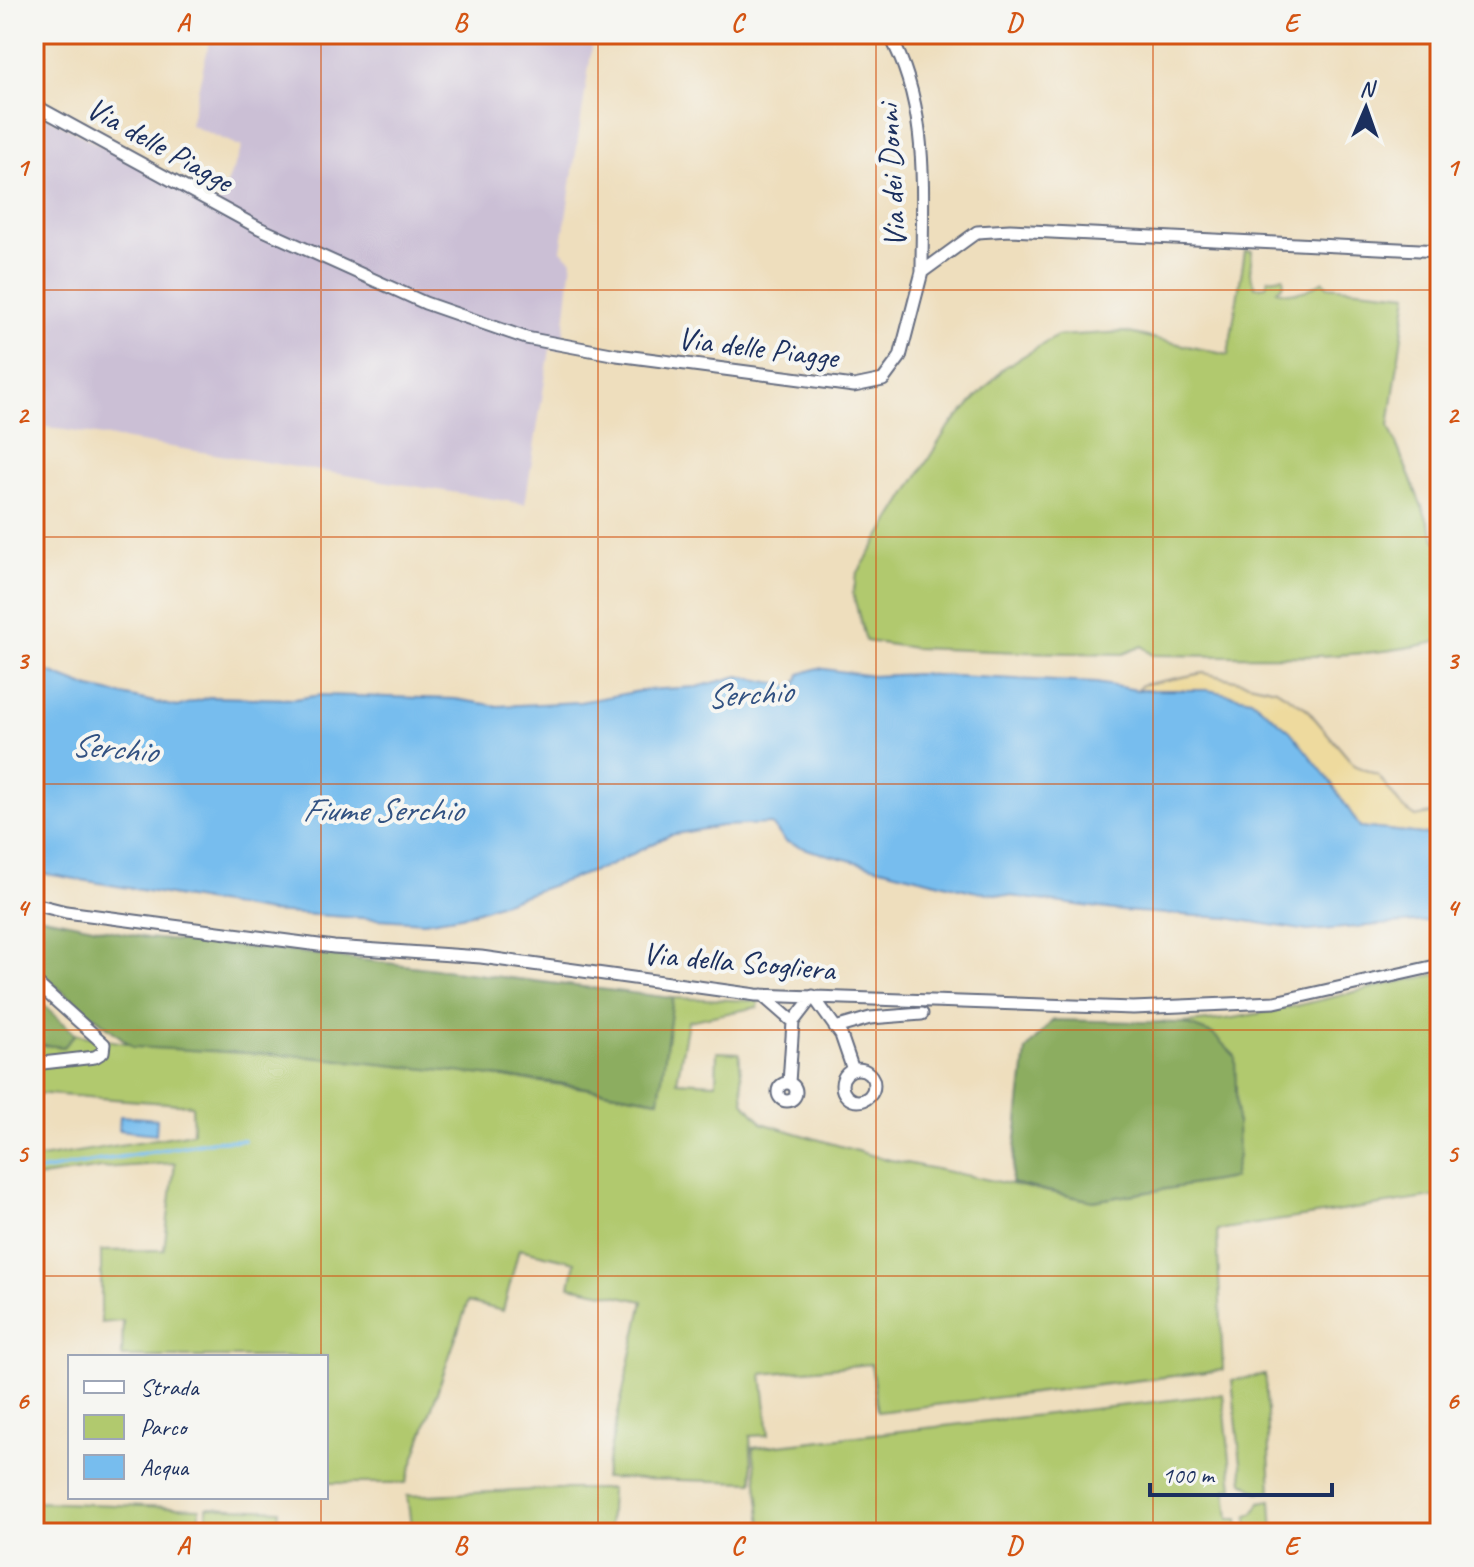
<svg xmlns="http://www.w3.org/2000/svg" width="1474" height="1567" viewBox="0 0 1474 1567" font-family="Caveat,sans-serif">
	<rect width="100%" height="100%" fill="#f6f6f2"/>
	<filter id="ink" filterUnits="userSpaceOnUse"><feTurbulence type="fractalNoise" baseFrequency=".0125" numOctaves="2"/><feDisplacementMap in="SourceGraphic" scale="16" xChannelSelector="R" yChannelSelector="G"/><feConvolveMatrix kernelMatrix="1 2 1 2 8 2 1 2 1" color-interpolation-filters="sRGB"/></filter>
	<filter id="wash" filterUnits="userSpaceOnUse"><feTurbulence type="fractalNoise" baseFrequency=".006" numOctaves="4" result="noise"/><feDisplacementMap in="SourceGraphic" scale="32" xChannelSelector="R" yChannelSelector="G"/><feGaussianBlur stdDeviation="1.8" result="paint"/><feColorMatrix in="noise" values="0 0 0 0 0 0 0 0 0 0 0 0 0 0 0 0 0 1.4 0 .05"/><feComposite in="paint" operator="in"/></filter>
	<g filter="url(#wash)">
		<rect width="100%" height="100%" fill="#eedebd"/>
		<path fill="#cbbfd5" d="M211 34H594L561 250 572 260 562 350 550 349 525 504 34 425V110L217 208 242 147 190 125Z"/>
		<path fill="#b1c96e" stroke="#667c66" stroke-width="2" d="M1245 251H1252L1250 273 1255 287 1266 286 1268 279 1283 277 1284 284 1277 290C1293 296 1309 291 1323 281L1328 286 1408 294 1389 426 1436 541H1440V641C1351 663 1244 655 1152 655L1142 646 1123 654 1019 652 914 648 866 641 853 594 857 574 947 429 1005 367 1057 336 1125 332 1228 355Z
			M1440 974V1196L1217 1230 1223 1370 878 1412 871 1364 762 1374 769 1435 750 1436 753 1482 604 1478 643 1301 570 1286 575 1262 519 1249 503 1311 468 1302 406 1483H326V1357H122L123 1321 101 1323V1251L164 1250 175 1163 102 1168 34 1178V1159L193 1133 192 1105 34 1093V1044L64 1047 75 1034C152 1051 223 1050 300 1056 420 1066 540 1080 658 1100L673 998 759 1001 758 1007 688 1021 677 1081 716 1083 717 1052 739 1053 744 1102 762 1123 881 1158 1093 1201 1233 1178 1213 1034 1183 1023C1271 1019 1353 988 1440 974Z
			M1265 1375 1271 1491 1259 1492 1243 1482 1232 1380Z
			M1223 1394 1233 1488 1226 1489 1229 1519H1238L1239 1533H763L753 1448Z
			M558 1489H611L609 1533H412L407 1496Z
			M1271 1500 1273 1533H1249L1247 1517 1254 1513 1260 1502Z
			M34 1502 200 1508 199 1533H34Z
			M207 1507 279 1510 278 1533H207Z"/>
		<path fill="#8cad61" stroke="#546e60" stroke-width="2" d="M34 915 147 938 297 952 673 998 659 1100 551 1082 300 1056 133 1047 34 969Z
			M34 996 75 1034 64 1047 34 1044Z
			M1053 1020 1183 1023 1213 1034 1235 1056 1238 1156 1233 1178 1093 1201 1011 1183 1026 1050Z"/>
		<path fill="#eeda9e" stroke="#84847e" stroke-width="2" d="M1203 673 1276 689 1306 708 1355 766 1378 775 1402 807 1416 817 1440 812V836L1360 827 1330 781 1137 690 1142 685Z"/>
		<path fill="#77bdee" stroke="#4976a6" stroke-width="2" d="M34 666 90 688 177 707 209 697 294 699 321 695 455 699 498 706 580 702 645 690 697 687 739 676 795 687 800 674 818 668 872 676 916 674 1096 683 1137 690H1208L1251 699 1290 731 1330 781 1360 827 1440 836V920L1308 931 1228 918 1122 911 972 891 813 851 786 842 771 824 721 826 670 835 611 865 467 915 424 922 269 912 34 872Z
			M120 1116 157 1119 156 1134 119 1130Z"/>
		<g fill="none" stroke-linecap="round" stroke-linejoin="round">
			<path stroke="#77bdee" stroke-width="4" d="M34 1172 213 1141 244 1140"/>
		</g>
	</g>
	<g filter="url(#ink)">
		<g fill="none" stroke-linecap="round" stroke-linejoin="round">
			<defs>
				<path id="minor" d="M889 34C930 107 922 191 922 272
					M34 105 259 228 425 303 526 338 617 355 854 386 883 380 900 357 922 272 977 232 1010 230 1440 251
					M34 904 66 912 334 947 481 957 756 995 1133 1008 1275 1002 1440 965
					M34 981 104 1044 103 1052 95 1057 34 1064
					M762 995 793 1022
					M835 1028 870 1018 922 1014
					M842 1085a16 16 0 1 1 32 0a16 16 0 1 1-32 0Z
					M778 1092a9 9 0 1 1 18 0a9 9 0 1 1-18 0Z
					M789 1083 793 1022 813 996 841 1035 853 1070"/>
			</defs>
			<use href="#minor" stroke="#656c7f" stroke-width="15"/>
			<use href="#minor" stroke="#fff" stroke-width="11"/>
		</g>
	</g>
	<path fill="none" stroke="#d45514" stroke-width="2" stroke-opacity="0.55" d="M321 34V1357M598 34V1533M876 34V1533M1153 34V1533M34 290H1440M34 537H1440M34 784H1440M34 1030H1440M34 1276H1440M321 1497V1533"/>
	<g text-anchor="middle" stroke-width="8" stroke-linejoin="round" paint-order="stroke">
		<g font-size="32" fill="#1b2f5e" stroke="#f6f6f2">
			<text transform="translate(160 144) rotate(29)" y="11">Via delle Piagge</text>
			<text transform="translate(891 176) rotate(-93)" y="11">Via dei Donni</text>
			<text transform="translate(758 347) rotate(7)" y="11">Via delle Piagge</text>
			<text transform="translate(739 961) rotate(5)" y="11">Via della Scogliera</text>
		</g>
		<g font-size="34" font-style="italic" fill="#325282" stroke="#f6f6f2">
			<text transform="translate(749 693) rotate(-4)" y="12">Serchio</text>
			<text transform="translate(114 747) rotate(5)" y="12">Serchio</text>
			<text x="382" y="821">Fiume Serchio</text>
		</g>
	</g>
	<rect width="1474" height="1567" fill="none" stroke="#f6f6f2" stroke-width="88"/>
	<rect x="68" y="1355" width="260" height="144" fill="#f6f6f2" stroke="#9ea6b7" stroke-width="2"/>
	<rect x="84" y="1381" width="40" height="12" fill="#ffffff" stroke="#9ea6b7" stroke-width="2"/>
	<text x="140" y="1395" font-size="24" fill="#1b2f5e">Strada</text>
	<rect x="84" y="1415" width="40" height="24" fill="#b1c96e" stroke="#9ea6b7" stroke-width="2"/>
	<text x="140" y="1435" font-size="24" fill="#1b2f5e">Parco</text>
	<rect x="84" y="1455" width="40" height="24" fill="#77bdee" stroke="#9ea6b7" stroke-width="2"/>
	<text x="140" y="1475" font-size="24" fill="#1b2f5e">Acqua</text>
	<g transform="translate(1366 108) rotate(2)" stroke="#f6f6f2" stroke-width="6" paint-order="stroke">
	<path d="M0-6L14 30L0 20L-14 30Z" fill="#1b2f5e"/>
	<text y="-12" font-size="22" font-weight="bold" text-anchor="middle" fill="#1b2f5e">N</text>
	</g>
	<path d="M1150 1483v12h182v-12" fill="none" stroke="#1b2f5e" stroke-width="4"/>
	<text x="1162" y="1483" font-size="24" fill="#1b2f5e" stroke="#f6f6f2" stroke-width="6" paint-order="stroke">100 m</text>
	<rect x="44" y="44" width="1386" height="1479" fill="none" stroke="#d45514" stroke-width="3"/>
	<g font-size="26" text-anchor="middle" font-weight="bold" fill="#d45514">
		<text x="183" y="31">A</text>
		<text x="460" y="31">B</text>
		<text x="737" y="31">C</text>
		<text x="1014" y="31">D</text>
		<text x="1291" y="31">E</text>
		<text x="22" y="176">1</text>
		<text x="1452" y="176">1</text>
		<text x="22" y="423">2</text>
		<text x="1452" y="423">2</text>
		<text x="22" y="669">3</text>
		<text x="1452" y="669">3</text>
		<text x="22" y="916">4</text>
		<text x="1452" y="916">4</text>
		<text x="22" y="1162">5</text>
		<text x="1452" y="1162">5</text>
		<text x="22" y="1409">6</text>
		<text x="1452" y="1409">6</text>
		<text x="183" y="1554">A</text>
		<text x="460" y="1554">B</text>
		<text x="737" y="1554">C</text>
		<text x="1014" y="1554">D</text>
		<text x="1291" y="1554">E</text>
	</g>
</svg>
